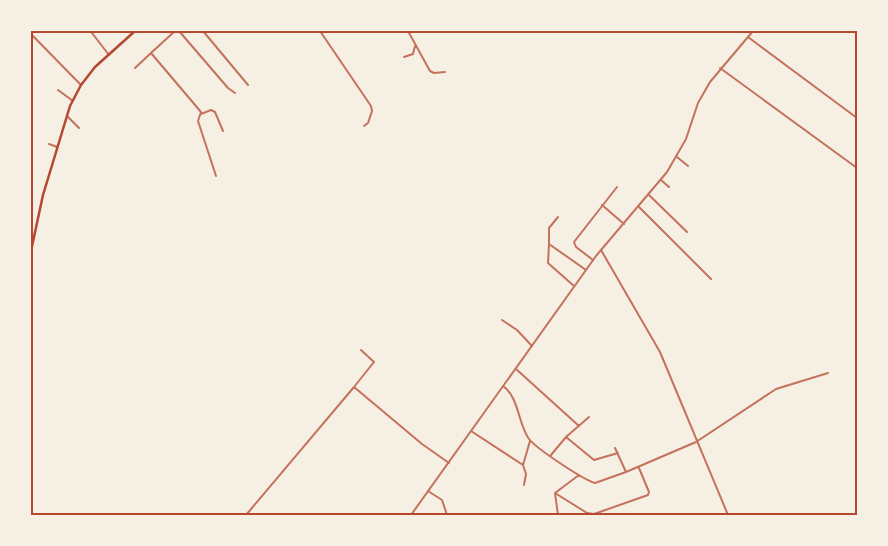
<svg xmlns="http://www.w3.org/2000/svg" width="888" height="546" viewBox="0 0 888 546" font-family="'Archivo Narrow',sans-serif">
	<rect width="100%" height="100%" fill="#f6efe4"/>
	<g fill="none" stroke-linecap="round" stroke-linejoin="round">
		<path stroke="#c5725c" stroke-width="2" d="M175 31 151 53 201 112 198 121 216 176
			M179 31 228 88 235 93
			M203 31 248 85
			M320 31 371 106 372 111 368 123 364 126
			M408 31 430 71 434 73 445 72
			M92 33 109 55
			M31 34 81 85
			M404 57 413 54 415 46
			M135 68 151 53
			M720 68 857 168
			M58 90 73 101
			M201 114 211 110 215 112 223 131
			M67 116 79 128
			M49 144 57 147
			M677 157 688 166
			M661 180 669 187
			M649 195 687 232
			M602 205 624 224
			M639 207 711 279
			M549 244V228L558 217
			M601 250 660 352 728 515
			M593 260 576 247 574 242 617 187
			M574 286 548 263 549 244 586 270
			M502 320 517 330 532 346
			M361 350 374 362 354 387 422 444 449 463
			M516 369 579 426
			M503 386C519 397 518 424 529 439 537 449 582 479 595 483L626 472 696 442 776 389 828 373
			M471 431 523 465
			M566 437 589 417
			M615 448 626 472
			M551 455 566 437 594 460 618 453
			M524 485 526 474 523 465 530 441
			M428 491 442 500 447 515
			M555 493 587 513 594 514 648 495 649 492 639 468
			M246 515 354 387
			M558 515 555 493 579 475"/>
		<path stroke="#c5725c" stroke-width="2" d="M748 37 857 118
			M411 515 596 256 667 172 686 139 698 103 710 82 753 31"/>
		<path stroke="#b5482f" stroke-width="2.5" d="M31 251 43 195 70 106 81 85 95 67 135 31"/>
	</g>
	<rect width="888" height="546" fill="none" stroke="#f6efe4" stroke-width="65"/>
	<rect x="32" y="32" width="824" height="482" fill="none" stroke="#b5482f" stroke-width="2"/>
</svg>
